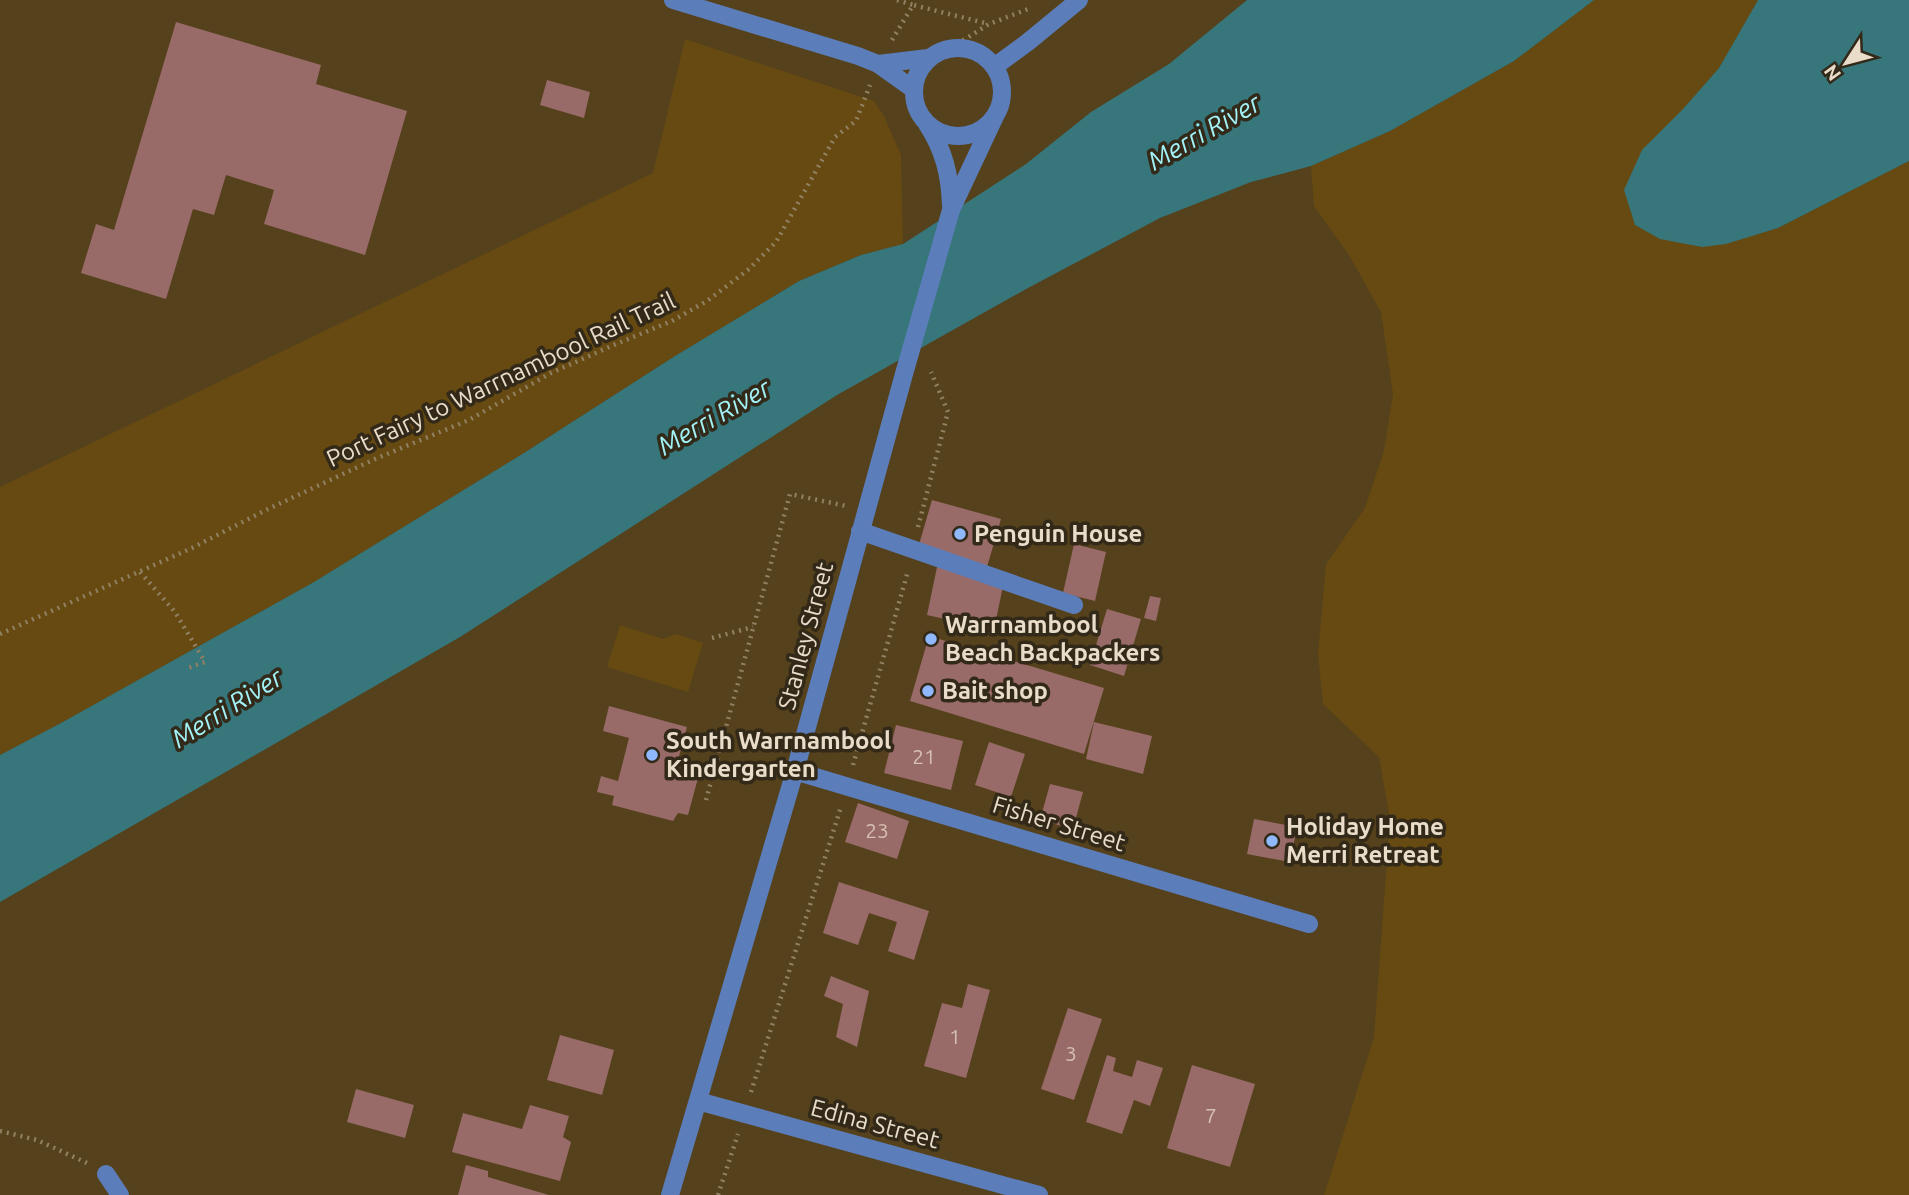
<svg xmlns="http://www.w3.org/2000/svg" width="1909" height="1195" viewBox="0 0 1909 1195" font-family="Ubuntu,sans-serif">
	<rect width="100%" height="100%" fill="#55411c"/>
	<path fill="#664a11" d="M1594 0H1758L1719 68 1683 109 1778 228 1909 161V1195H1324L1374 1037 1390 819 1379 757 1323 704 1318 654 1326 564 1365 508 1384 451 1393 394 1381 312 1349 255 1314 206 1311 166 1390 131 1514 61Z
		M685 39 874 101 884 116 901 155 903 244 861 255 799 281 675 356 527 451 314 582 61 723 0 755V487L653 173Z
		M620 625 663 639 676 634 703 643 688 692 607 667Z"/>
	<path fill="#37767b" d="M1247 0H1594L1514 61 1390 131 1311 166 1251 182 1160 218 1028 288 837 395 460 637 0 902V755L61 723 314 582 527 451 675 356 799 281 861 255 903 244 1026 164 1091 112 1169 64Z
		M1758 0H1909V161L1778 228 1726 244 1702 247 1660 239 1635 225 1624 190 1642 150 1683 109 1719 68Z"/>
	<path fill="#986a68" d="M176 22 321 65 316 84 407 111 365 255 264 224 274 190 226 175 214 215 193 209 166 299 81 273 96 224 114 230Z
		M547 80 590 92 584 118 540 105Z
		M932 500 1001 519 987 567 918 548Z
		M1074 544 1106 552 1095 601 1063 593Z
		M937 567 1004 581 994 630 927 615Z
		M1150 596 1161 598 1156 621 1144 618Z
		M1107 609 1141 619 1124 676 1090 665Z
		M929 636 1104 688 1084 754 910 701Z
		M609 706 687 727 675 771 698 778 688 815 678 813 673 821 612 805 614 796 597 792 601 776 618 781 629 738 603 731Z
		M1094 722 1152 736 1143 774 1086 759Z
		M896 725 963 741 951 790 884 773Z
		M989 742 1025 754 1011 797 975 785Z
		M1050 784 1083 792 1073 829 1040 820Z
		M858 803 909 821 897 859 845 842Z
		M1254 819 1297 827 1290 862 1247 854Z
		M839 882 929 911 914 960 888 951 897 922 869 913 858 945 823 933Z
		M831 976 869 991 857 1047 836 1037 843 1004 824 996Z
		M968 984 990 990 966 1078 924 1066 942 1003 962 1008Z
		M1068 1008 1102 1019 1074 1100 1041 1089Z
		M560 1035 614 1050 602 1095 547 1080Z
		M1107 1055 1116 1058 1113 1071 1132 1077 1137 1060 1163 1068 1150 1106 1134 1100 1122 1134 1086 1122Z
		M1192 1065 1255 1084 1230 1167 1167 1148Z
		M356 1089 414 1105 405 1138 347 1122Z
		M530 1105 569 1116 563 1137 571 1142 560 1181 452 1152 463 1113 522 1129Z
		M466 1165 488 1171V1177L549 1195H458Z"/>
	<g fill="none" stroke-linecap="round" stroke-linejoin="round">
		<path stroke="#918062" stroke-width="4.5" stroke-dasharray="2 5" stroke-linecap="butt" d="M897 0 913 5
			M892 40 913 5 989 24
			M951 48 989 24 1028 9
			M918 527 948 412 931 372
			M140 572 175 612 205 662 185 669
			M0 634 192 548 266 510 375 459 469 420 551 373 616 344 672 321 707 301 749 269 776 242 835 137 856 121 870 85
			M712 638 753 627
			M853 765 908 571
			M706 800 790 494 846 506
			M751 1092 841 807
			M0 1131 37 1140 87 1163
			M718 1195 738 1134"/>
		<path stroke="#5b7db9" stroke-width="18" d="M673 0 858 56 878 64 913 89
			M914 92a44 44 0 1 1 88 0a44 44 0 1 1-88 0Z
			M878 64 928 58
			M994 67 1028 42 1079 0
			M927 124C944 150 950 175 951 206
			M860 531 1074 605
			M795 771 1309 924
			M698 1101 1039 1195
			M106 1174 120 1195
			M670 1195 795 771 904 374 951 210 998 110"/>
	</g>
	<g fill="#90b8fd" stroke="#322919" stroke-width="2.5">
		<circle cx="960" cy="534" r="7"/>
		<circle cx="931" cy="639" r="7"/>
		<circle cx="928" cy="691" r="7"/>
		<circle cx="652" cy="755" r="7"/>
		<circle cx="1272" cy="841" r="7"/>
	</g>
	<g text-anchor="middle" stroke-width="7" stroke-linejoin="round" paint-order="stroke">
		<g font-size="21" fill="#d5c0b1">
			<text x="924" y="764">21</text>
			<text x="877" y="838">23</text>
			<text x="955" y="1044">1</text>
			<text x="1071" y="1061">3</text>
			<text x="1211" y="1123">7</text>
		</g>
		<g font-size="24" fill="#e9ddc9" stroke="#322919">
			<text transform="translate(501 380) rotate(-25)" y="8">Port Fairy to Warrnambool Rail Trail</text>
			<text transform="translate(806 636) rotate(-75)" y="8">Stanley Street</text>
			<text transform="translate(1059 824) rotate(17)" y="8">Fisher Street</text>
			<text transform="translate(875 1124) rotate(15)" y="8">Edina Street</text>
		</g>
		<g font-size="24" font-weight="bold" fill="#e9ddc9" stroke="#322919" text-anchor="start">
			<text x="974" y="542">Penguin House</text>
			<text x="945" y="633">Warrnambool<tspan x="945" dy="28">Beach Backpackers</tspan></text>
			<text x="942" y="699">Bait shop</text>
			<text x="666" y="749">South Warrnambool<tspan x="666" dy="28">Kindergarten</tspan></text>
			<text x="1286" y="835">Holiday Home<tspan x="1286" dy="28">Merri Retreat</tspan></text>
		</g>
		<g font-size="26" font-style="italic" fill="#a3f2f7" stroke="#322919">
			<text transform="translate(1204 132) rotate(-30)" y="9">Merri River</text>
			<text transform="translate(714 417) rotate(-30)" y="9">Merri River</text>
			<text transform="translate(227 708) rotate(-32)" y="9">Merri River</text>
		</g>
	</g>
	<g transform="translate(1846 63) rotate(234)" stroke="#322919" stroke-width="5" paint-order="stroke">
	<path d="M0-5L12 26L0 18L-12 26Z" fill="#e9ddc9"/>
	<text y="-10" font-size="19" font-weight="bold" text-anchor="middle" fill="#e9ddc9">N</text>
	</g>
</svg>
